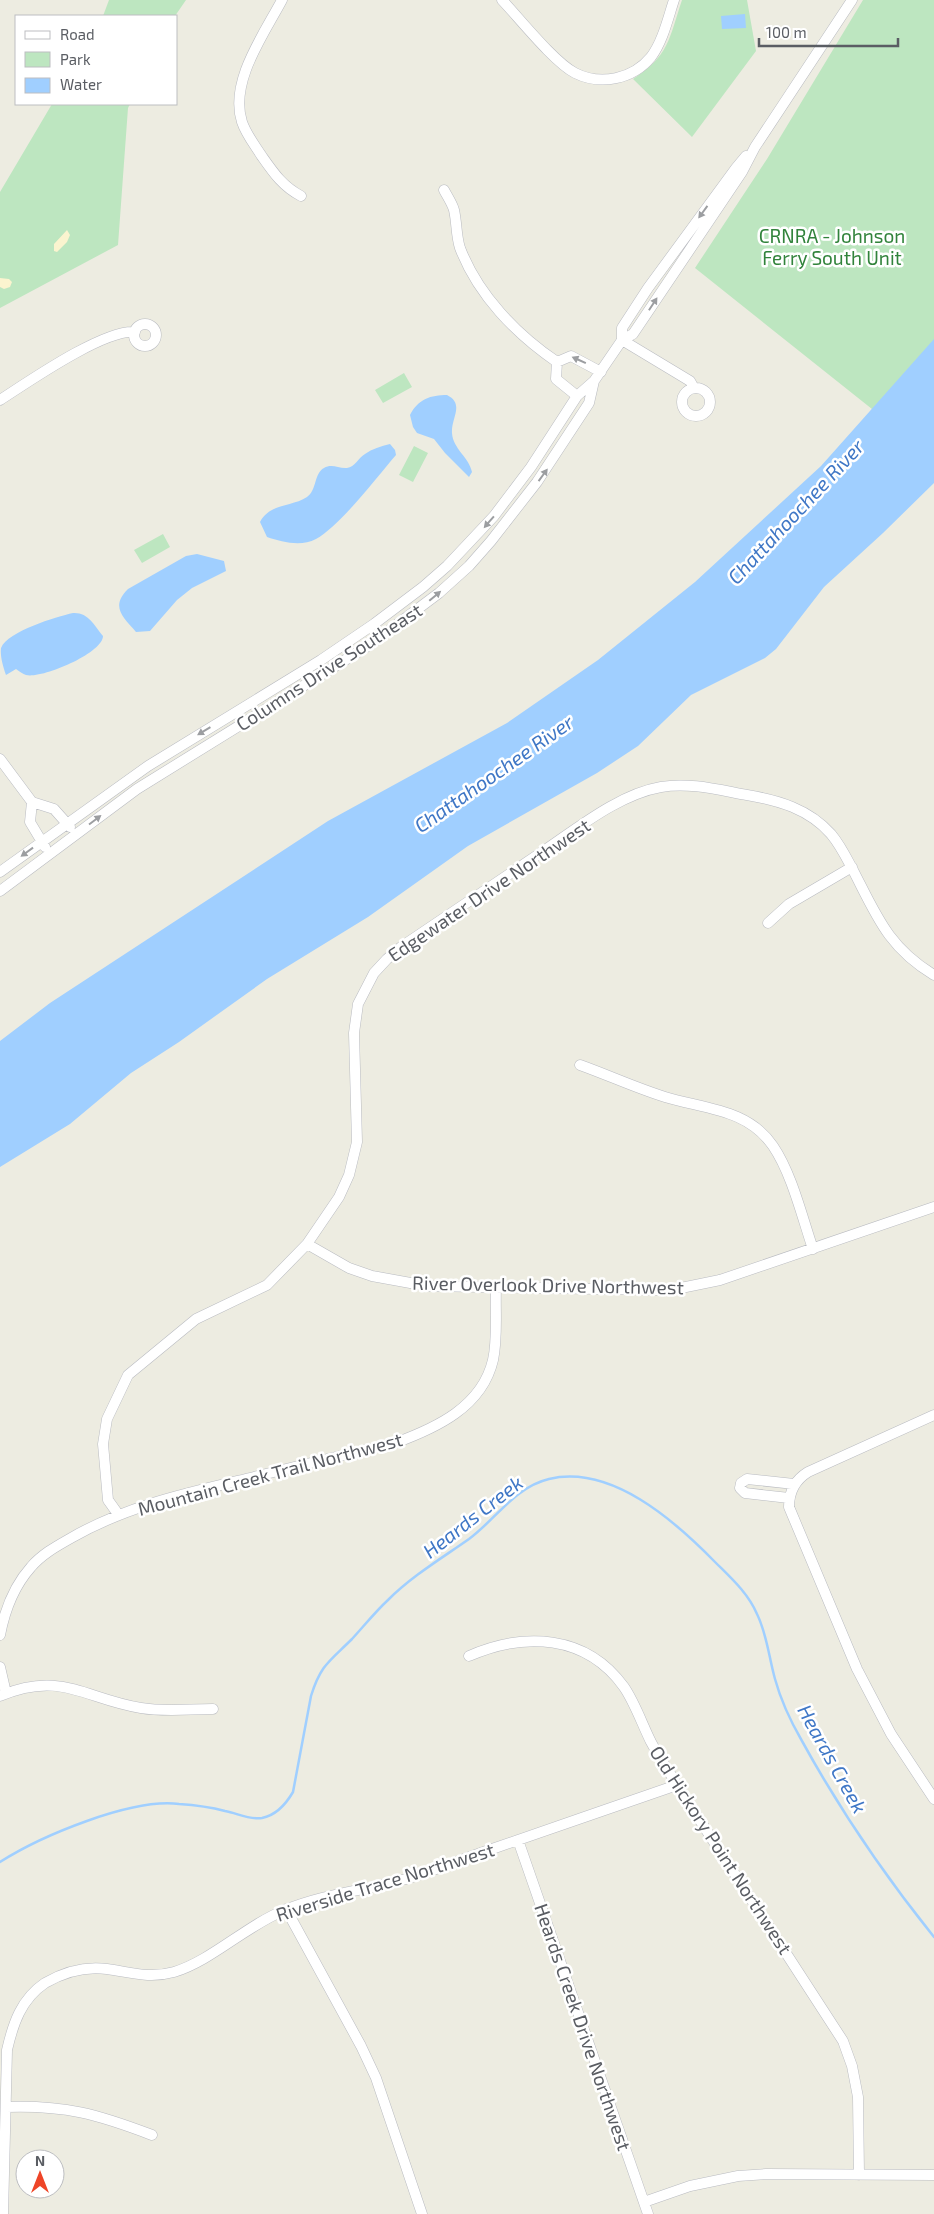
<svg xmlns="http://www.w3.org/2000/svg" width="934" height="2214" viewBox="0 0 934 2214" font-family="'Exo 2',sans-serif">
	<rect width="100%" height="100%" fill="#edece1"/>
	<path fill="#bde6c0" d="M109 0H186L175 16H103Z
		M682 0H747L756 51 692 137 633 79C669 56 669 39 682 0Z
		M863 0H934V362L877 413 695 268 767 159Z
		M52 104H130L128 108 118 245 0 308V192Z
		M404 373 412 387 383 403 375 390Z
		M414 446 428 453 413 482 399 475Z
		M163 534 170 547 142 563 134 550Z"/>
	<path fill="#fbf4cf" d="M67 230 70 235 67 242 57 252 54 251V244Z
		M0 278 9 279 12 282 10 287 4 289 0 287Z"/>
	<path fill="#a0cfff" d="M745 14 746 28 722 29 721 16Z
		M934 339V483L883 533 824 587 776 649 765 658 691 695 638 746 597 773 468 846 368 917 267 979 179 1042 131 1073 70 1124 0 1167V1041L50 1003 328 821 507 723 598 660 695 582 821 466Z
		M447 395C465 404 451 418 452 433 453 449 469 457 472 472L469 477 445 453 434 439 417 433 413 427 410 415C418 399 431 395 447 395Z
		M390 444 395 450 396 455C377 477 340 526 316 539 301 547 282 542 267 537L260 522C270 503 292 507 307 497 317 490 314 473 324 468 332 463 339 469 347 468 355 467 358 458 365 454 372 449 381 446 390 444Z
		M197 554 224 561 226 571 192 588 177 600 150 631 136 632C123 617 110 607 128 589L186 556Z
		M73 613C88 612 94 625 103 636 103 653 42 679 26 675 23 674 19 671 16 669L6 675C3 667 0 656 1 648 8 631 56 617 73 613Z"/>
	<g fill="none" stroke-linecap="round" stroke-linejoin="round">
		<path stroke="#a0cfff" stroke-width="2.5" d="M0 1862C41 1836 131 1798 179 1804 194 1805 210 1807 225 1811 237 1813 249 1820 262 1818 277 1815 286 1804 293 1792L311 1696C321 1664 330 1661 352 1639 364 1626 375 1612 388 1600 412 1576 442 1558 469 1539 496 1519 515 1487 549 1479 611 1464 675 1521 715 1562 731 1578 748 1593 757 1614 767 1634 769 1658 775 1679 781 1701 791 1722 802 1741 840 1810 885 1876 934 1937"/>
		<defs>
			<path id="minor" d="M282 0C264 34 229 82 242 122 246 134 254 144 261 155 273 172 282 186 301 196
				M502 0C520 19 554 62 575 73 601 86 633 79 651 57 663 41 668 18 674 0
				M444 190C447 196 452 203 454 210 457 223 456 236 460 248 478 295 516 334 557 362
				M134 335a11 11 0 1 1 22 0a11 11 0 1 1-22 0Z
				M622 340V328L648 288 736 168 746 156
				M622 340 690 381 694 388
				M594 381 622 340 633 334 742 172 755 147 852 0
				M682 402a14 14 0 1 1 28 0a14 14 0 1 1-28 0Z
				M577 396 556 379 557 362 571 356 601 372
				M0 400C28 382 104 329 135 332
				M0 759 32 802 54 809 70 827
				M32 802 30 822 45 847
				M0 872 148 766 321 660 374 624 423 587 447 566 494 516 531 467 577 396 594 381 589 403 537 482 491 541 469 566 439 593 371 644 137 789 0 891
				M768 923 789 904 852 867
				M580 1065C608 1075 636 1088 665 1097 705 1109 748 1109 773 1146 792 1174 802 1217 813 1249
				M307 1244 349 1268 372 1276 427 1286 660 1290 681 1288 720 1280 934 1207
				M934 1415 808 1472C795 1480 789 1491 789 1507L857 1669 891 1734 934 1799
				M789 1498 745 1493 740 1488 741 1483 747 1479 794 1484
				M118 1514 108 1500 103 1444 107 1419 128 1375 196 1319 267 1285 307 1244 339 1197 349 1175 357 1142 354 1033 358 1004 374 973 387 959 401 947C449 915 497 882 545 850 579 827 620 794 661 787 689 782 719 790 747 795 778 800 809 809 831 834 841 846 847 859 854 872 877 917 889 948 934 975
				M0 1635C5 1609 14 1586 31 1567 42 1554 57 1546 71 1538 128 1505 191 1492 254 1477 301 1465 348 1454 395 1443 436 1428 482 1407 493 1360 498 1337 495 1311 496 1287
				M469 1656C524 1632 586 1634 624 1687 635 1703 642 1724 651 1742 659 1757 669 1771 677 1785L843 2041 852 2066 858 2097 859 2175
				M0 1667 6 1693
				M0 1696C61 1670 85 1699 141 1708 164 1712 189 1709 213 1709
				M518 1840 648 2214
				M286 1909 361 2046 376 2078 422 2214
				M6 2107C65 2105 97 2114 152 2135
				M644 2202 690 2186 738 2176 766 2174 934 2175
				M3 2214 7 2050C13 2024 21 1999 45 1983 64 1972 85 1966 107 1969 130 1972 149 1979 174 1972 211 1961 247 1925 285 1910 324 1894 366 1890 406 1879 435 1870 463 1859 492 1849 554 1828 615 1806 677 1785"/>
		</defs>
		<use href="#minor" stroke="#b9bbc1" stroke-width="11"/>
		<use href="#minor" stroke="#fff" stroke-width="10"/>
	</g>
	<defs><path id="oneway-solid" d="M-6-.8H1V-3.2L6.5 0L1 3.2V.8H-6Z" transform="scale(1.25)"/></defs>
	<g fill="#9c9ea1">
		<use href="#oneway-solid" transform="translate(703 212) rotate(126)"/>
		<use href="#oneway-solid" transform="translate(653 304) rotate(-57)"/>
		<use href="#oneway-solid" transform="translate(579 360) rotate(-156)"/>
		<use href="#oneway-solid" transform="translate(543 475) rotate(-54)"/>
		<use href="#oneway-solid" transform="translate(489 522) rotate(131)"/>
		<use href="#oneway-solid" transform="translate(435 596) rotate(-40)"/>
		<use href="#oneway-solid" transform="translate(204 731) rotate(149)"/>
		<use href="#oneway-solid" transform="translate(95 820) rotate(-37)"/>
		<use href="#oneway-solid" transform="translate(27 852) rotate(144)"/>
	</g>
	<g text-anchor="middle" stroke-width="5" stroke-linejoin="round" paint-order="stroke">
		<g font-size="19" fill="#31833b" stroke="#fff">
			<text x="832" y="243">CRNRA - Johnson<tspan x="832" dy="22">Ferry South Unit</tspan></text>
		</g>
		<g font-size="19" fill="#5a5d63" stroke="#fff">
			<text transform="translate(329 667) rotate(-33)" y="7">Columns Drive Southeast</text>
			<text transform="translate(489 890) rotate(-34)" y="7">Edgewater Drive Northwest</text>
			<text transform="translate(548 1285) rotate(1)" y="7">River Overlook Drive Northwest</text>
			<text transform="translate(270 1474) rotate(-15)" y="7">Mountain Creek Trail Northwest</text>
			<text transform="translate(721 1850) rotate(57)" y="7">Old Hickory Point Northwest</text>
			<text transform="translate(385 1882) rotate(-17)" y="7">Riverside Trace Northwest</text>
			<text transform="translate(583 2027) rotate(71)" y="7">Heards Creek Drive Northwest</text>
		</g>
		<g font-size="20" font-style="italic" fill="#3f77c6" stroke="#fff">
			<text transform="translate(796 512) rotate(-47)" y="7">Chattahoochee River</text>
			<text transform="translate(494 774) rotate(-35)" y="7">Chattahoochee River</text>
			<text transform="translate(473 1517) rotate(-38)" y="7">Heards Creek</text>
			<text transform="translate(832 1759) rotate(61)" y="7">Heards Creek</text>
		</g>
	</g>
	<rect x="15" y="15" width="162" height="90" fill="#ffffff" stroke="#bdbec1"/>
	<rect x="25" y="31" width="25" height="8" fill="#ffffff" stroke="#bdbec1"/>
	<text x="60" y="40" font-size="15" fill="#5a5d63">Road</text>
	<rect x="25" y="52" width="25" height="15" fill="#bde6c0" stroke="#bdbec1"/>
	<text x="60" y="65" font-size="15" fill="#5a5d63">Park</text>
	<rect x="25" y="78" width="25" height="15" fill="#a0cfff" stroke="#bdbec1"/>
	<text x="60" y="90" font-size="15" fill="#5a5d63">Water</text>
	<g transform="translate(40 2174)"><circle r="24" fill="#ffffff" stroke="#bdbec1"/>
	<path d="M0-4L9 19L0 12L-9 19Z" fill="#ee4527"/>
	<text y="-8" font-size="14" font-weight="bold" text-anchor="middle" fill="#5a5d63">N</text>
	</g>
	<path d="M759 38v8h139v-8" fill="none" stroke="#5a5d63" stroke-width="2.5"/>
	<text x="766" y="38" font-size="15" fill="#5a5d63" stroke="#ffffff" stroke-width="4" paint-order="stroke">100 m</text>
</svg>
